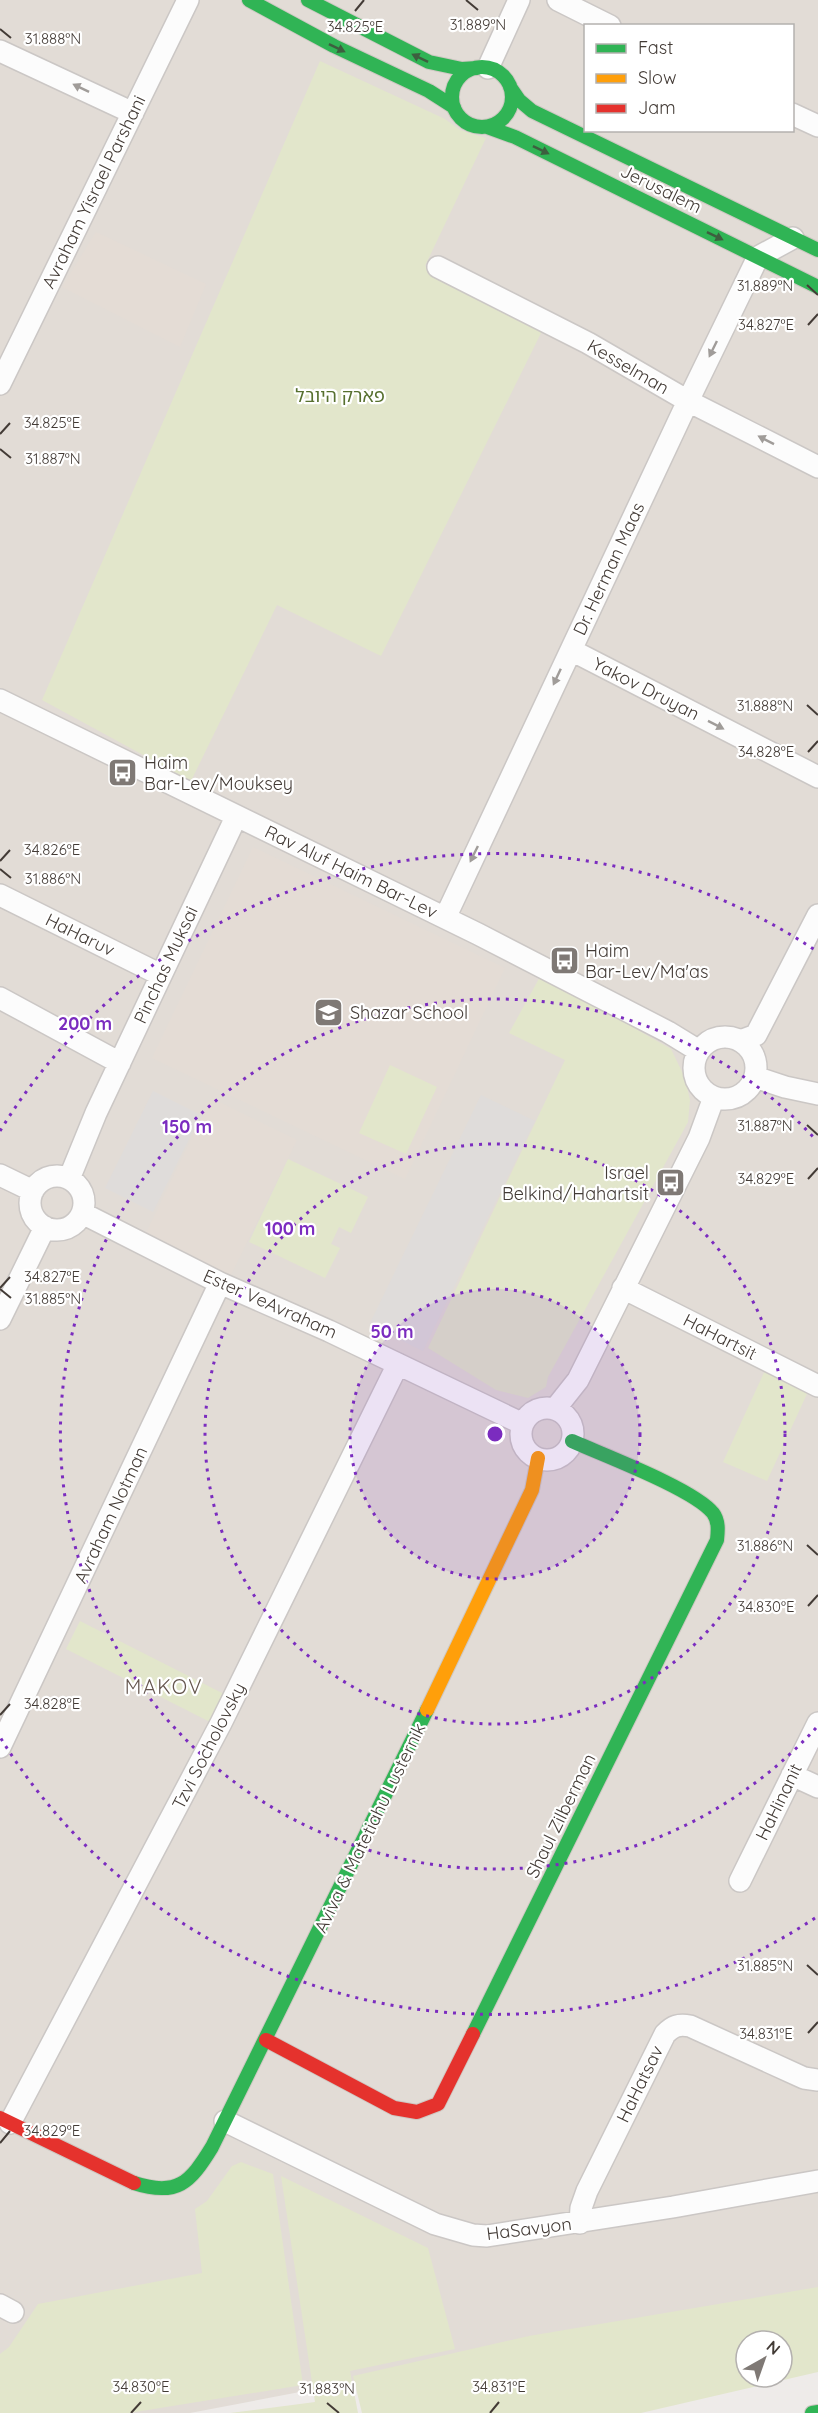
<svg xmlns="http://www.w3.org/2000/svg" width="818" height="2413" viewBox="0 0 818 2413" font-family="Quicksand,'Noto Sans Hebrew',sans-serif">
	<rect width="100%" height="100%" fill="#eeebe9"/>
	<path fill="#e2dcd6" fill-rule="evenodd" d="M0 0H818V2293L190 2413H0ZM586 26H792V130H586Z"/>
	<path fill="#e4dcd5" d="M96 232 206 284 180 347 62 287Z
		M253 847 505 968 405 1179 152 1058Z
		M211 1098 297 1140 230 1277 145 1235Z"/>
	<path fill="#e2e6cb" fill-rule="evenodd" d="M320 61 445 119 460 130 486 138 425 266 544 327 381 656 277 605 191 781 42 700Z
		M541 975 671 1049 685 1078 690 1100 688 1122 548 1377 546 1387 528 1398 496 1390 428 1348 565 1060 509 1033Z
		M390 1065 437 1087 406 1154 359 1133Z
		M288 1159 368 1197 351 1233 339 1227 331 1244 340 1248 325 1278 249 1242Z
		M767 1366 811 1385 767 1481 723 1462Z
		M80 1621 226 1695 212 1723 66 1649Z
		M241 2162 273 2174 303 2385 129 2413H0V2354L9 2347 38 2304 202 2273 195 2209 207 2201 232 2166Z
		M281 2176 428 2248 455 2349 350 2371 358 2413H230L315 2402Z
		M818 2287V2372L641 2413H362L353 2376 529 2336ZM746 2341H782V2377H746Z"/>
	<path fill="#dfdcda" d="M153 1091 201 1115 153 1212 105 1188Z
		M481 1095 535 1121 423 1351 369 1325Z"/>
	<g fill="none" stroke-linecap="round" stroke-linejoin="round">
		<defs>
			<path id="street" d="M558 0 610 26
				M0 51 133 113
				M488 68 519 0
				M792 114 818 126
				M438 267 588 343 688 401 818 467
				M0 384 188 0
				M571 650 818 777
				M0 700 478 934 668 1032 699 1051
				M0 895 161 975
				M445 918 688 401 758 257 793 238
				M0 998 120 1063
				M694 1068a31 31 0 1 1 62 0a31 31 0 1 1-62 0Z
				M740 1041 756 1035 818 915
				M755 1077 785 1087 818 1094
				M0 1175 33 1191
				M30 1203a27 27 0 1 1 54 0a27 27 0 1 1-54 0Z
				M69 1179 96 1113 236 817
				M82 1213 220 1283 329 1331 523 1424
				M623 1288 818 1386
				M0 1319 45 1227
				M521 1434a26 26 0 1 1 52 0a26 26 0 1 1-52 0Z
				M555 1409 578 1380 699 1138 714 1097
				M0 1747 220 1283
				M792 1775 818 1787
				M740 1881 818 1723
				M225 2121 435 2224 473 2235 487 2236 673 2207 818 2181
				M10 2123 221 1723 398 1364
				M580 2223 581 2208 587 2191 665 2034C673 2026 678 2024 690 2026L804 2078 818 2080
				M0 2305 13 2312"/>
			<path id="fast" d="M249 0 334 46 429 91 454 107
				M308 0 429 62 462 69 477 68
				M452 97a30 30 0 1 1 60 0a30 30 0 1 1-60 0Z
				M510 87 519 100 532 111 818 250
				M487 127 515 137 818 287
				M473 2034 717 1540C718 1531 719 1521 713 1513 694 1489 603 1455 572 1441
				M134 2183C177 2197 190 2183 212 2147L427 1710
				M812 2413 818 2412"/>
			<path id="slow" d="M427 1710 532 1490 538 1458"/>
			<path id="jam" d="M266 2040 394 2108 417 2112 438 2104 473 2034
				M0 2118 134 2183"/>
		</defs>
		<use href="#street" stroke="#cbc7c5" stroke-width="24"/>
		<use href="#fast" stroke="#cec8c2" stroke-width="16"/>
		<use href="#slow" stroke="#cec8c2" stroke-width="16"/>
		<use href="#jam" stroke="#cec8c2" stroke-width="16"/>
		<use href="#street" stroke="#fcfcfc" stroke-width="21"/>
		<use href="#fast" stroke="#30b455" stroke-width="14"/>
		<use href="#slow" stroke="#ff9f0a" stroke-width="14"/>
		<use href="#jam" stroke="#e5322d" stroke-width="14"/>
	</g>
	<defs><path id="oneway-solid" d="M-6-.8H1V-3.2L6.5 0L1 3.2V.8H-6Z" transform="scale(1.5)"/></defs>
	<g fill="#3d5f3f">
		<use href="#oneway-solid" transform="translate(337 48) rotate(26)"/>
		<use href="#oneway-solid" transform="translate(420 58) rotate(-154)"/>
		<use href="#oneway-solid" transform="translate(541 150) rotate(26)"/>
		<use href="#oneway-solid" transform="translate(715 236) rotate(26)"/>
	</g>
	<g fill="#a09c99">
		<use href="#oneway-solid" transform="translate(81 88) rotate(-154)"/>
		<use href="#oneway-solid" transform="translate(713 349) rotate(116)"/>
		<use href="#oneway-solid" transform="translate(766 440) rotate(-153)"/>
		<use href="#oneway-solid" transform="translate(557 677) rotate(115)"/>
		<use href="#oneway-solid" transform="translate(716 725) rotate(27)"/>
		<use href="#oneway-solid" transform="translate(474 854) rotate(116)"/>
	</g>
	<path fill="none" stroke="#433b36" stroke-width="2" d="M466 0 478 10M355 11 364 0M0 29 11 38M807 285 818 295M808 325 818 314M0 434 10 423M0 449 11 458M807 705 818 715M808 752 818 741M0 861 10 850M0 869 11 878M807 1125 818 1135M808 1179 818 1168M0 1288 10 1277M0 1289 11 1298M807 1545 818 1555M808 1606 818 1595M0 1715 10 1704M807 1965 818 1975M808 2033 818 2022M0 2143 10 2131M327 2403 339 2413M131 2413 141 2402M490 2413 499 2402"/>
	<circle cx="495" cy="1434" r="145" fill="#7b2cbf" fill-opacity=".12"/>
	<g fill="none" stroke="#7b2cbf" stroke-width="3" stroke-dasharray="3 6">
		<circle cx="495" cy="1434" r="145"/>
		<circle cx="495" cy="1434" r="290"/>
		<path d="M816 1728A435 435 0 1 1 816 1140"/>
		<path d="M815 1918A580 580 0 0 1 0 1737M0 1131A580 580 0 0 1 815 950"/>
	</g>
	<defs>
		<symbol id="bus-square" viewBox="-11 -11 22 22"><rect x="-9" y="-9" width="18" height="18" rx="4" fill="#7f7975" stroke="#fff"/><path d="M-5-6H5V4H4V6H2V4H-2V6H-4V4H-5ZM-3.5-4V0h7V-4ZM-3.5 1.2v1.5H-2V1.2ZM2 1.2v1.5H3.5V1.2Z" fill="#fff"/></symbol>
		<symbol id="school-square" viewBox="-11 -11 22 22"><rect x="-9" y="-9" width="18" height="18" rx="4" fill="#7f7975" stroke="#fff"/><path d="M0-5L7-2L0 1L-7-2ZM-4 1L0 2.5L4 1V4Q0 6-4 4Z" fill="#fff"/></symbol>
	</defs>
	<g fill-rule="evenodd">
		<use href="#bus-square" x="106" y="756" width="33" height="33"/>
		<use href="#bus-square" x="548" y="944" width="33" height="33"/>
		<use href="#school-square" x="312" y="996" width="33" height="33"/>
		<use href="#bus-square" x="654" y="1166" width="33" height="33"/>
	</g>
	<g text-anchor="middle" stroke-width="4.5" stroke-linejoin="round" paint-order="stroke">
		<g font-size="18" fill="#433b36" stroke="#fff">
			<text transform="translate(661 189) rotate(26)" y="6">Jerusalem</text>
			<text transform="translate(94 192) rotate(-64)" y="6">Avraham Yisrael Parshani</text>
			<text transform="translate(628 367) rotate(30)" y="6">Kesselman</text>
			<text transform="translate(609 569) rotate(-65)" y="6">Dr. Herman Maas</text>
			<text transform="translate(646 689) rotate(27)" y="6">Yakov Druyan</text>
			<text transform="translate(351 872) rotate(26)" y="6">Rav Aluf Haim Bar-Lev</text>
			<text transform="translate(80 935) rotate(26)" y="6">HaHaruv</text>
			<text transform="translate(166 965) rotate(-65)" y="6">Pinchas Muksai</text>
			<text transform="translate(270 1304) rotate(24)" y="6">Ester VeAvraham</text>
			<text transform="translate(720 1337) rotate(27)" y="6">HaHartsit</text>
			<text transform="translate(111 1515) rotate(-65)" y="6">Avraham Notman</text>
			<text transform="translate(209 1746) rotate(-63)" y="6">Tzvi Socholovsky</text>
			<text transform="translate(779 1802) rotate(-64)" y="6">HaHinanit</text>
			<text transform="translate(561 1816) rotate(-64)" y="6">Shaul Zilberman</text>
			<text transform="translate(370 1828) rotate(-64)" y="6">Aviva &amp; Matetiahu Lusternik</text>
			<text transform="translate(640 2084) rotate(-64)" y="6">HaHatsav</text>
			<text transform="translate(529 2229) rotate(-7)" y="6">HaSavyon</text>
		</g>
		<g font-size="18" fill="#57702f" stroke="#fff">
			<text x="340" y="402">פארק היובל</text>
		</g>
		<g font-size="18" fill="#433b36" stroke="#fff" text-anchor="start">
			<text x="144" y="769">Haim<tspan x="144" dy="21">Bar-Lev/Mouksey</tspan></text>
			<text x="585" y="957">Haim<tspan x="585" dy="21">Bar-Lev/Ma'as</tspan></text>
			<text x="350" y="1019">Shazar School</text>
			<text x="649" y="1179" text-anchor="end">Israel<tspan x="649" dy="21">Belkind/Hahartsit</tspan></text>
		</g>
		<g font-size="20" letter-spacing="1.5" fill="#65564e" stroke="#fff">
			<text x="164" y="1694">MAKOV</text>
		</g>
	</g>
	<g font-size="15" text-anchor="middle" fill="#433b36" stroke="#fff" stroke-width="4.5" stroke-linejoin="round" paint-order="stroke">
		<text x="478" y="30">31.889°N</text>
		<text x="355" y="32">34.825°E</text>
		<text x="53" y="44">31.888°N</text>
		<text x="765" y="291">31.889°N</text>
		<text x="766" y="330">34.827°E</text>
		<text x="52" y="428">34.825°E</text>
		<text x="53" y="464">31.887°N</text>
		<text x="765" y="711">31.888°N</text>
		<text x="766" y="757">34.828°E</text>
		<text x="52" y="855">34.826°E</text>
		<text x="53" y="884">31.886°N</text>
		<text x="765" y="1131">31.887°N</text>
		<text x="766" y="1184">34.829°E</text>
		<text x="52" y="1282">34.827°E</text>
		<text x="53" y="1304">31.885°N</text>
		<text x="765" y="1551">31.886°N</text>
		<text x="766" y="1612">34.830°E</text>
		<text x="52" y="1709">34.828°E</text>
		<text x="765" y="1971">31.885°N</text>
		<text x="766" y="2039">34.831°E</text>
		<text x="52" y="2136">34.829°E</text>
		<text x="141" y="2392">34.830°E</text>
		<text x="499" y="2392">34.831°E</text>
		<text x="327" y="2394">31.883°N</text>
	</g>
	<circle cx="495" cy="1434" r="9" fill="#7b2cbf" stroke="#fff" stroke-width="3"/>
	<g font-size="18" text-anchor="middle" font-weight="bold" fill="#7b2cbf" stroke="#fff" stroke-width="4.5" stroke-linejoin="round" paint-order="stroke">
		<text x="85" y="1030">200 m</text>
		<text x="187" y="1133">150 m</text>
		<text x="290" y="1235">100 m</text>
		<text x="392" y="1338">50 m</text>
	</g>
	<rect x="584" y="24" width="210" height="108" fill="#ffffff" stroke="#b4b1af" stroke-width="1.5"/>
	<rect x="596" y="44" width="30" height="9" fill="#30b455" stroke="#b4b1af" stroke-width="1.5"/>
	<text x="638" y="54" font-size="18" fill="#433b36">Fast</text>
	<rect x="596" y="74" width="30" height="9" fill="#ff9f0a" stroke="#b4b1af" stroke-width="1.5"/>
	<text x="638" y="84" font-size="18" fill="#433b36">Slow</text>
	<rect x="596" y="104" width="30" height="9" fill="#e5322d" stroke="#b4b1af" stroke-width="1.5"/>
	<text x="638" y="114" font-size="18" fill="#433b36">Jam</text>
	<g transform="translate(764 2359) rotate(40)"><circle r="28" fill="#ffffff" stroke="#b4b1af" stroke-width="1.5"/>
	<path d="M0-4.5L10 22L0 15L-10 22Z" fill="#7f7975"/>
	<text y="-9" font-size="16" font-weight="bold" text-anchor="middle" fill="#433b36">N</text>
	</g>
</svg>
